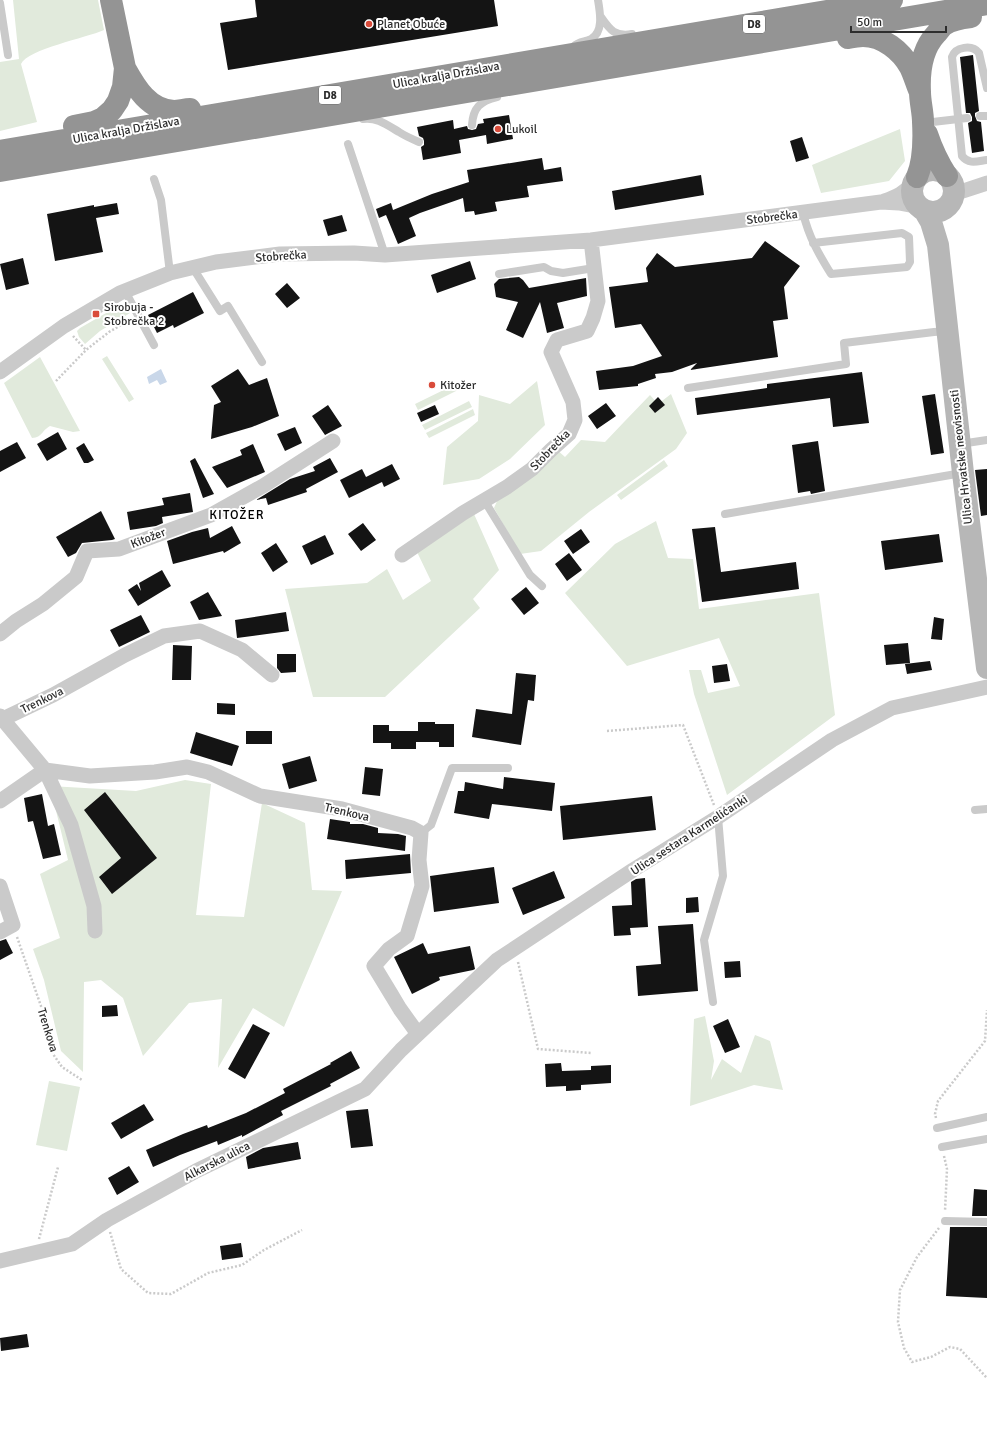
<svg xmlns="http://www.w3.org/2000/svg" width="987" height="1455" viewBox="0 0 987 1455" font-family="Signika,sans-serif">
	<rect width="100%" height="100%" fill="#fff"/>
	<path fill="#e1eadc" d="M13 0H98L104 30C86 38 28 49 21 64L37 122 0 131V62L19 59Z
		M900 129 905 161 889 181 821 193 812 165Z
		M120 305 125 307 130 313 100 331 85 344 79 337 77 331 80 328Z
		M107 356 134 399 129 402 102 359Z
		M40 357 80 431 73 432 50 426C41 431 43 437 32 438L4 383Z
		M462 381 464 387 418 410 415 404Z
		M537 381 545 425 510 459 479 479 443 485 447 447 478 421 479 395 510 404Z
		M671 394 687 433 676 449 589 512 541 551 520 554 494 508 498 499 556 449 565 457 581 440 605 442 624 422 650 395 658 404Z
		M469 401 472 407 425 430 422 425Z
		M473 409 475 415 429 438 426 433Z
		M664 460 668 466 621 500 617 495Z
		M474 514 499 570 473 599 480 608 385 697H313L285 589 367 583 387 569 403 600 431 581 417 552Z
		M656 521 668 558 693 559 699 609 819 593 835 715 727 795 694 694 689 670H701L708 693 740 686 719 638 627 666 565 593 615 544Z
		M185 780 211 784 196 915 244 917 262 803 305 823 312 890 342 891 284 1027 253 1008 218 1068 222 999 189 1003 143 1056 123 998 101 980 84 982 83 1072 61 1051 44 980 33 949 60 938 40 874 68 860 50 786 136 791Z
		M705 1016 714 1061 711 1080 722 1059 741 1073 755 1035 770 1041 783 1090 754 1085 690 1106 694 1019Z
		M49 1081 80 1087 67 1151 36 1145Z"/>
	<path fill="#c9d7e9" d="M161 369 167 382 160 385 157 380 149 384 147 377Z"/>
	<path fill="#141414" d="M255 0H494L498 26 228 70 220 23 257 17Z
		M973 55 979 111 975 113V116L977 121 981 122 984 151 972 153 968 123 972 121V117L970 113H966L960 57Z
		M509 115 513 139 487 144 486 135 459 140 461 153 423 160 421 147 424 145V141L423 138 419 136 417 127 453 120 454 129 467 126 468 129 472 130 476 129 478 124 484 123 483 119Z
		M802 137 809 158 796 162 790 141Z
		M542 158 544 170 561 167 563 181 527 186 529 197 495 202 497 211 475 215 474 211 465 212 463 198 420 213 409 218 416 236 398 244 386 215 379 218 376 209 391 203 393 210 432 194 469 182 467 170Z
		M701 175 704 195 615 210 612 191Z
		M117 203 119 214 96 218 103 252 55 261 47 214 94 205V207Z
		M342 215 347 231 328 236 323 220Z
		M765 241 800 266 784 287 788 319 773 321 778 357 690 370 697 363 672 372 655 374 656 378 638 384V386L599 390 596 371 633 366 662 356 641 324 615 328 609 287 648 282 646 268 657 253 675 267 752 258Z
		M23 258 29 284 6 290 0 264Z
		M470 261 476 279 437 293 431 275Z
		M519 277 523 280 529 288 586 278 587 296 557 303 564 328 547 333 540 302 523 338 506 330 518 302 496 297 494 284 499 279Z
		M287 283 300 298 287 308 275 294Z
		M193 292 204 313 174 328 173 325 157 333 148 315Z
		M238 369 249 385 267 378 279 416 252 427 211 439 214 405 221 402 211 386Z
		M862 372 869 423 833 427 830 398 697 415 695 398 767 388V384Z
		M935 394 944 453 931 455 922 396Z
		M658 397 665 405 655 413 649 406Z
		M606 403 616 416 597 429 588 416Z
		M328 405 342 426 325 435 312 416Z
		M435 405 439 414 421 422 417 413Z
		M295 427 302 443 285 451 277 434Z
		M58 432 67 449 47 461 37 444Z
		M818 441 825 491 811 494 810 491 798 493 792 445Z
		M17 442 26 458 0 472V451Z
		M84 443 94 460 88 463H84L76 448Z
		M253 444 265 472 227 488 212 467 242 455 240 450Z
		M195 458 214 494 203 498 190 461Z
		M330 458 338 472 306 489 307 492 268 505 266 498 256 500 290 479 315 471 313 467Z
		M392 464 400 479 384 487 382 482 349 498 340 480 362 469 366 477Z
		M987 469V515L981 516 975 470Z
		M190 493 193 512 162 517 163 523 156 526 130 530 127 512 164 505 162 498Z
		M101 511 115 539 112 540 82 543 76 553 68 557 56 537Z
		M363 523 376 540 361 551 348 534Z
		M232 526 241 543 224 553 223 551 173 564 167 541 192 532 208 528 210 538Z
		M715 527 721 572 796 562 799 589 702 602 692 529Z
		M581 529 590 542 573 554 564 541Z
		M939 534 943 562 885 570 881 541Z
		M325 535 334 554 311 565 302 546Z
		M276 543 288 562 273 572 261 553Z
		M569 553 582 570 567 581 555 564Z
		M162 570 171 586 138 606 128 590 137 584 141 591 139 583Z
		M526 587 539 603 524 615 511 599Z
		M208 592 222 616 199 620 190 602Z
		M286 612 289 631 237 638 235 620Z
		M141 615 150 632 119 647 110 630Z
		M934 617 944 619 942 640 931 639Z
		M908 643 910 663 886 665 884 645Z
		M173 645 192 646 191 680H172Z
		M277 654H296V672L281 673 277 668Z
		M930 661 932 670 907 674 905 664Z
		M727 664 730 681 714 683 712 666Z
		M516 673 536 675 534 701 528 700 521 745 472 737 476 709 512 714Z
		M217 703 235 704V715L217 714Z
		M418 722H435V724H454V747H439V742H416V749H391V743H373V725H389V731H418Z
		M246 731H272V744H246Z
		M196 732 239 746 232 766 190 753Z
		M310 756 317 781 289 789 282 764Z
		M365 767 383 769 380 796 362 794Z
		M504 777 555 783 552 811 492 804 489 819 454 813 458 791H464L465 782 503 789Z
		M105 792 157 858 112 894 99 877 121 858 84 810Z
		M42 794 48 826 54 824 61 855 43 859 33 821 28 822 24 798Z
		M652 796 656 830 563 840 560 806Z
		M330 819 350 822V824H363L378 828V833L398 834 406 836 405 851 327 839Z
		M410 854 411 873 346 879 345 860Z
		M494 867 499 903 434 912 430 876Z
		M554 871 565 898 523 915 512 888Z
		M645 878 648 927 630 928 631 935 614 936 612 906 632 905 631 882 636 879Z
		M698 897 699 912 686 913V898Z
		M693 924 698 991 638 996 636 966 661 964 658 926Z
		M6 939 13 953 0 960V941Z
		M423 943 428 954 470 946 475 969 473 970 439 977 440 980 412 994 394 957Z
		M740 961 741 977 725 978 724 962Z
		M117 1005 118 1016 102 1017V1006Z
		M728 1019 740 1047 725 1053 713 1026Z
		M253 1024 270 1033 245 1079 228 1069Z
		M351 1051 360 1068 330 1084 331 1086 281 1111 283 1115 242 1137V1135L218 1145 217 1141 180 1155 153 1167 146 1150 183 1134 207 1125 208 1128 246 1113 285 1093 283 1089 331 1064 330 1063Z
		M561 1063 562 1071 591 1070V1066L611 1065V1083L581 1085V1090L566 1091V1086L546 1087 545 1064Z
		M144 1104 154 1120 121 1139 111 1123Z
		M368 1109 373 1146 351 1148 346 1111Z
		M298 1142 301 1159 248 1169 246 1157 263 1148Z
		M129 1166 139 1182 117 1195 108 1178Z
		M974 1189 987 1190V1216H972Z
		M950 1227H987V1298L946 1296Z
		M241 1243 243 1257 222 1260 220 1246Z
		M27 1334 29 1347 1 1351 0 1338Z"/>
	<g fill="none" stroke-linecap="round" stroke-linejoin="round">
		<path stroke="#cacaca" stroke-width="2.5" stroke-dasharray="2 2" stroke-linecap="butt" d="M73 336 86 350
			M56 381 86 350 109 332 130 320
			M607 731 683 725 714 805
			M17 937 51 1035 53 1054 62 1067 82 1080
			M518 962 538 1049 591 1053
			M936 1118 935 1114 938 1101 985 1041 987 1010
			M944 1156 947 1169 945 1211
			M939 1228 917 1257 900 1290 898 1322 904 1348 912 1362 931 1357 950 1347 960 1349 987 1378
			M110 1232 121 1269 148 1293 171 1294 208 1273 242 1265 264 1250 302 1230
			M39 1239 58 1167"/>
		<path stroke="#cacaca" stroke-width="8" d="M0 3 8 55
			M601 17C610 30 615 37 632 34
			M574 46C579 41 585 42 591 39 604 32 600 12 598 0
			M987 88 979 53C972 44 955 47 952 57L962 156C969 165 978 161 987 160
			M980 116H987
			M363 119C377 117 387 125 399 132 405 136 412 139 419 142
			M924 123 967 118
			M472 125C473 108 480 101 497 97
			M348 144 385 255
			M154 179 161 200 170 273
			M803 213C809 237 818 253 831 274L907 267 910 262 909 237 902 233 813 243
			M193 268 220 311 228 306 262 362
			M499 274 544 267 551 271 563 273 594 268
			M125 291 154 345
			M688 388 846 364 844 343 934 332 947 331
			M960 444 987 440
			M484 500 530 575 542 586
			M725 514 962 473
			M975 810 987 809
			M421 833 431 825 452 768H508
			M713 1002 704 940 723 876 718 817
			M937 1128 987 1117
			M942 1147 987 1139
			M945 1221 987 1222"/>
		<path stroke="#cacaca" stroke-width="15" d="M952 198 960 192 987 183
			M884 201C896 197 905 193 914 182
			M0 372 64 326 120 293 170 273 216 262 280 254 354 253 385 255 591 240 881 202 899 203 920 207
			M402 555 463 513 507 487 532 469 551 450 569 434 575 420 573 402 551 352 557 340 587 331 593 318 598 301 591 240
			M0 634 16 621 43 604 76 577 87 551 119 549 211 515 263 486 333 441
			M0 716 45 770 90 776 155 772 187 767 208 772 260 796 342 809 412 828 421 833 419 860 422 886 407 936 389 949 374 966 391 994 400 1009 418 1034
			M3 719 53 695 125 655 164 636 200 631 242 650 272 675
			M0 801 45 770 71 825 94 906 95 931
			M0 886 13 925 0 932
			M0 1261 72 1244 107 1220 196 1171 365 1089 401 1050 497 960 633 870 718 817 832 740 892 708 987 687"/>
		<path stroke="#b7b7b7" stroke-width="22" d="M912 191a21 21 0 1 1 42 0a21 21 0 1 1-42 0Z
			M924 210 931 222 938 245 963 473 987 668"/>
		<path stroke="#949494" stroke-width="22" d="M848 38C853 37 858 36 863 36 883 36 901 51 910 67 914 75 916 83 919 90
			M125 68C136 88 149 110 174 111 179 111 185 109 190 109
			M74 126 94 122 103 118 112 110 118 101 123 87 125 68 111 0
			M927 134C932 149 938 162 947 176
			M0 151 892 0
			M0 171 987 4
			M917 177C924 160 924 140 923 122 923 112 920 102 920 92 919 72 922 49 936 34 939 31 941 27 944 25 951 20 962 18 971 17"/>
	</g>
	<g fill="#d94b3a" stroke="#fff" stroke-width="1.5">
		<circle cx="369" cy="24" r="4"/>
		<circle cx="498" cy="129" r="4"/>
		<rect x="92" y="310" width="8" height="8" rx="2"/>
		<circle cx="432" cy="385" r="4"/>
	</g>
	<g text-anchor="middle" stroke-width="4" stroke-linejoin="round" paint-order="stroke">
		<g fill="#fff" stroke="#6c6c6c" stroke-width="1">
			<rect x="743" y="15" width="22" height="18" rx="3"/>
			<rect x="319" y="86" width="22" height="18" rx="3"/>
		</g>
		<g font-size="11" font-weight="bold" fill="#2d2d2d">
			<text x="754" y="28">D8</text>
			<text x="330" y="99">D8</text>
		</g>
		<g font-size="12" fill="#2d2d2d" stroke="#fff" text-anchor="start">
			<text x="377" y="28">Planet Obuće</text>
			<text x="506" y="133">Lukoil</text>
			<text x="104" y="311">Sirobuja -<tspan x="104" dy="14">Stobrečka 2</tspan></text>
			<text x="440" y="389">Kitožer</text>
		</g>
		<g font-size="12" fill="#2d2d2d" stroke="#fff">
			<text transform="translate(446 75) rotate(-10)" y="4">Ulica kralja Držislava</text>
			<text transform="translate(126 130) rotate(-10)" y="4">Ulica kralja Držislava</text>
			<text transform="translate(772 217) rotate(-7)" y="4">Stobrečka</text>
			<text transform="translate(281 256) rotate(-4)" y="4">Stobrečka</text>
			<text transform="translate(550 450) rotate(-46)" y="4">Stobrečka</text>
			<text transform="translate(961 457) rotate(-96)" y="4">Ulica Hrvatske neovisnosti</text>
			<text transform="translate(148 538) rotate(-21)" y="4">Kitožer</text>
			<text transform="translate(42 700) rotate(-26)" y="4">Trenkova</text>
			<text transform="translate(347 812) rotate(13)" y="4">Trenkova</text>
			<text transform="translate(689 835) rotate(-33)" y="4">Ulica sestara Karmelićanki</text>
			<text transform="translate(48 1030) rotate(73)" y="4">Trenkova</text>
			<text transform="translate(217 1161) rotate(-27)" y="4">Alkarska ulica</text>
		</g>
		<g font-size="13" letter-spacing="1" fill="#000" stroke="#fff">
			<text x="237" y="519">KITOŽER</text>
		</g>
	</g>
	<path d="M851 26v6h95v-6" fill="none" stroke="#2d2d2d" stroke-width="2"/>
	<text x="857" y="26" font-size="12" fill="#2d2d2d" stroke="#ffffff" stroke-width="3" paint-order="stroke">50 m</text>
</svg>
